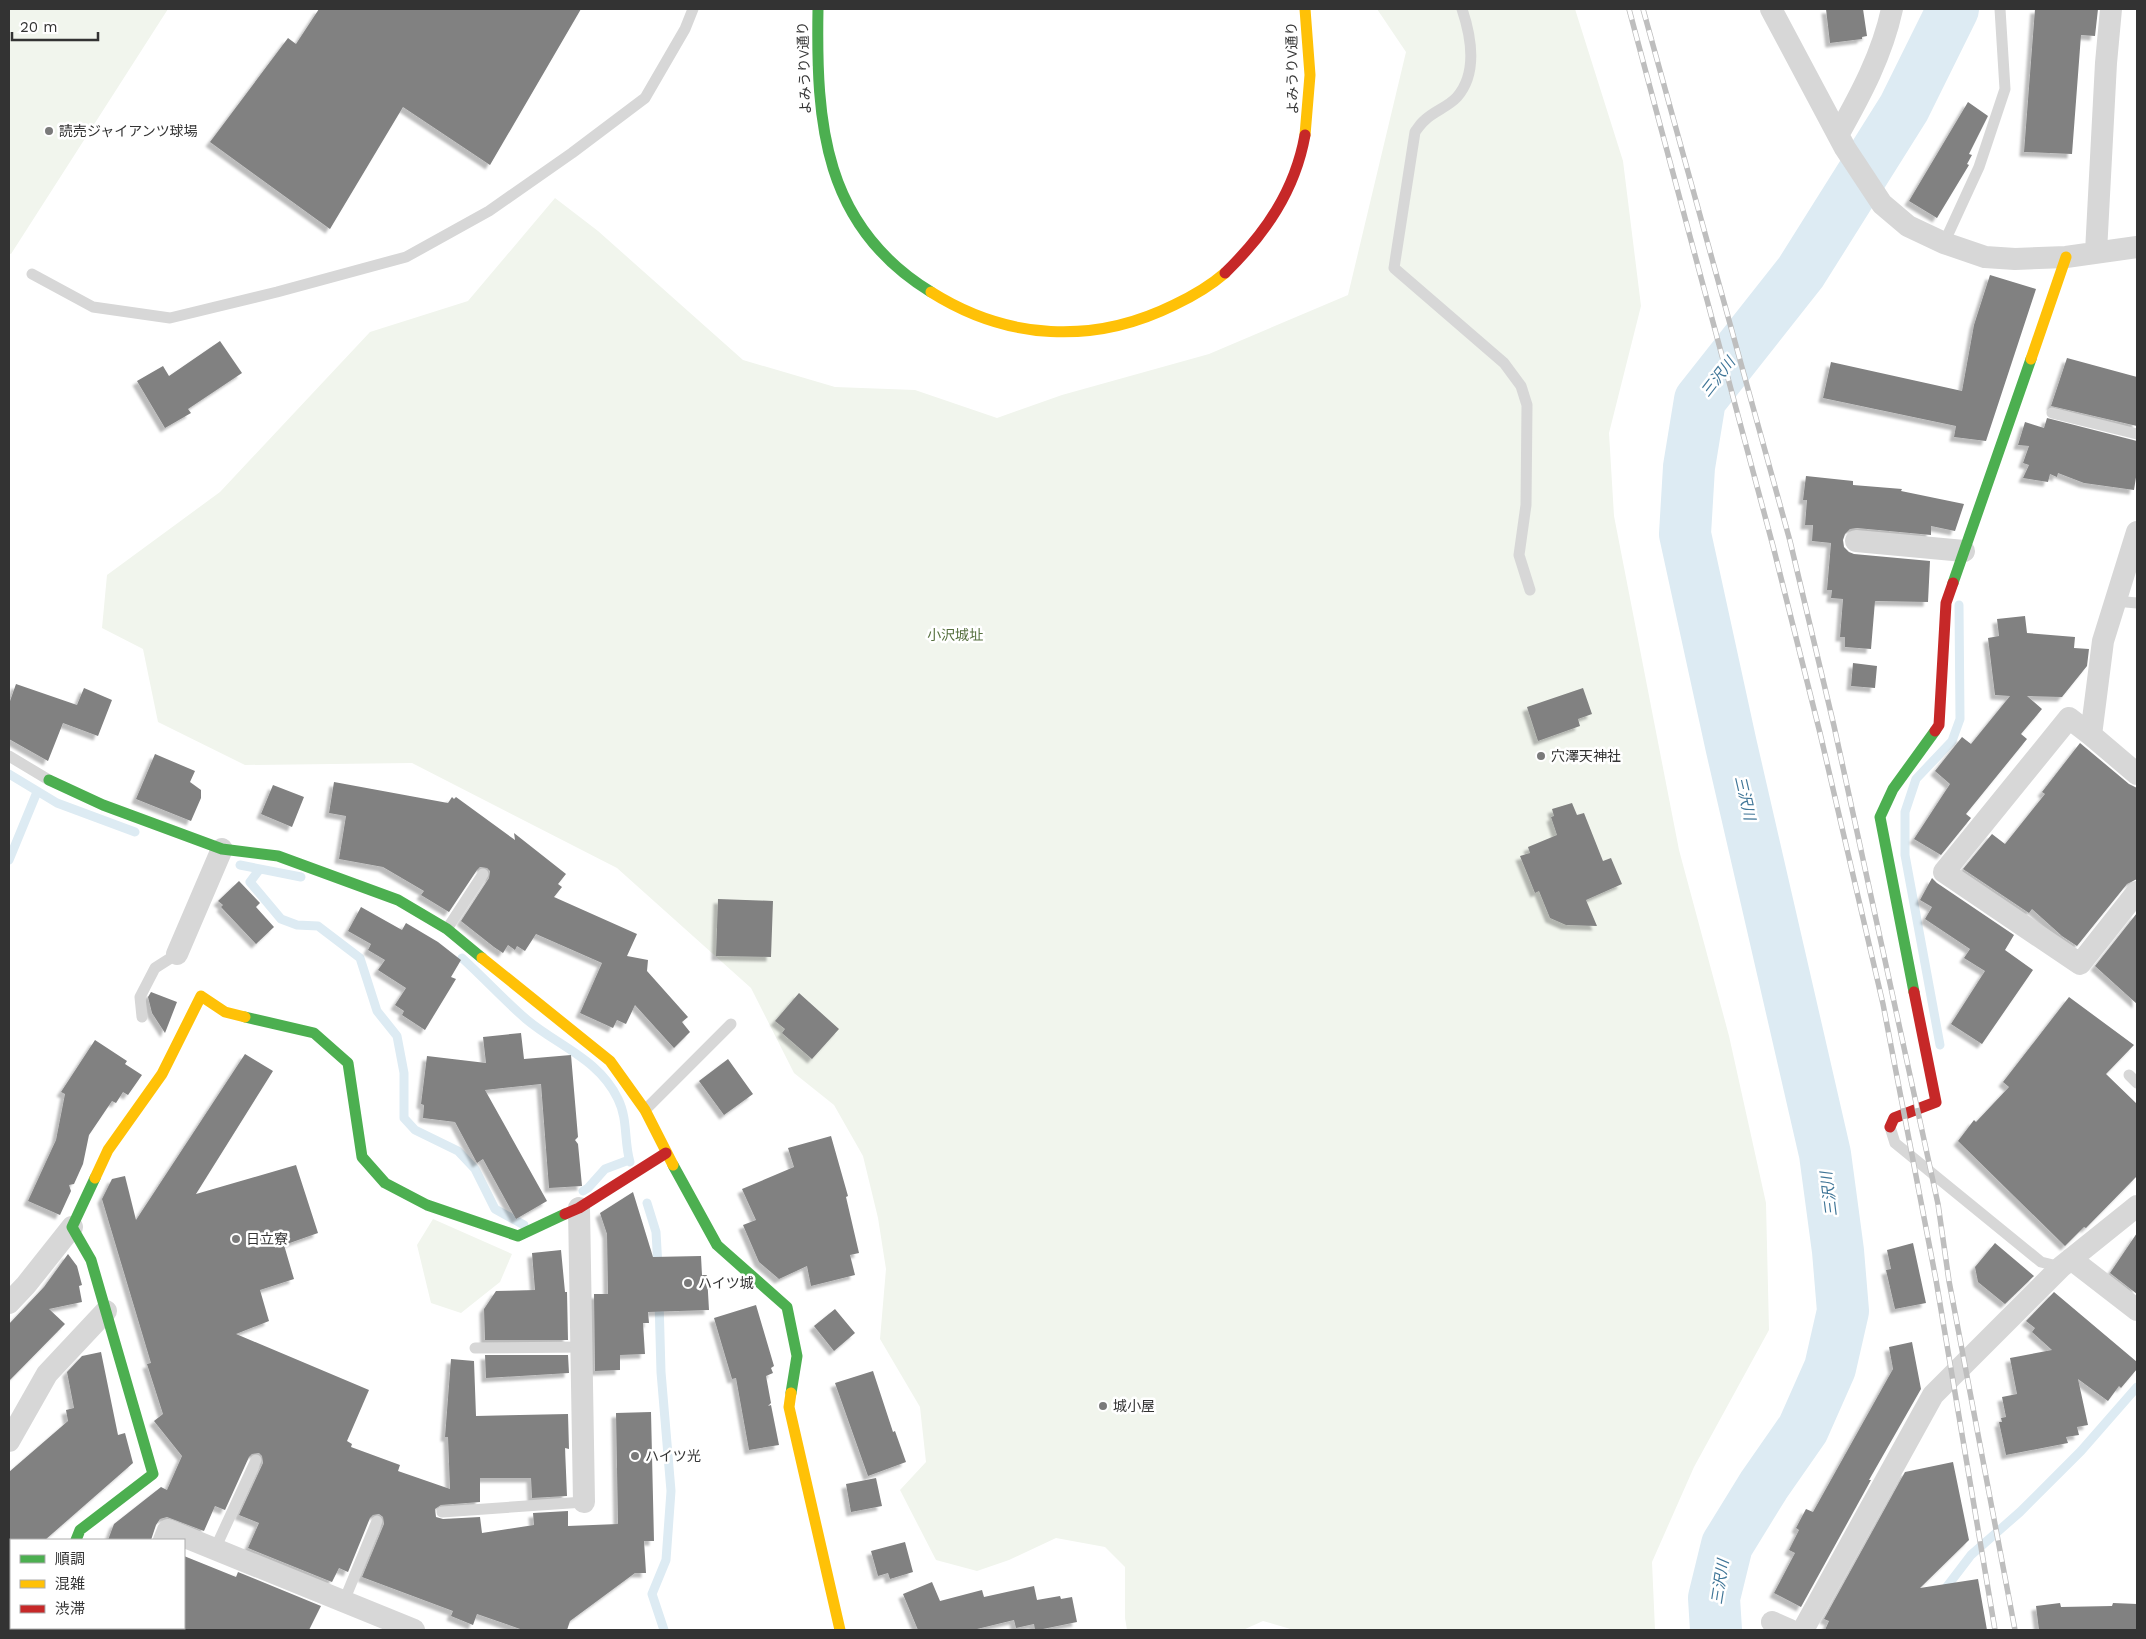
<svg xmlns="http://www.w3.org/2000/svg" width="2146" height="1639" viewBox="0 0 2146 1639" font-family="'Work Sans','Noto Sans JP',sans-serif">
	<defs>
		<filter id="shadow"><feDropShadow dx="-4.5" dy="4.5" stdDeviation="1" flood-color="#0004"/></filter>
	</defs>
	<rect width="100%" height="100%" fill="#fff"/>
	<path fill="#f1f5ed" d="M9 9H168L11 254 9 253Z
		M1377 9H1575L1623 161 1641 306 1609 433 1614 516 1679 850 1729 1036 1766 1203 1769 1330 1694 1467 1652 1562 1655 1630H1294L1263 1621 1243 1630H1127L1125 1618V1567L1105 1547 1056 1538 1009 1560 977 1571 936 1560 900 1490 926 1462 920 1407 880 1339 886 1269 878 1218 863 1156 834 1105 794 1073 751 988 617 868 412 763 245 765 158 722 143 649 102 628 107 575 220 492 370 332 468 301 555 198 598 231 743 360 835 387 915 390 997 418 1062 395 1209 354 1348 295 1406 52Z
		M433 1219 512 1254 500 1282 461 1313 431 1303 417 1245Z"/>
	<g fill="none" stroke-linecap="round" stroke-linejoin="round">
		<path stroke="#ddebf3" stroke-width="9" d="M9 774 57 803 135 832
			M9 860 37 792
			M240 865 301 877
			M259 870 250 882 281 919 297 925 318 926 360 958 377 1011 397 1036 404 1073V1118L415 1130 458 1151 475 1169 495 1209 524 1225
			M462 958C484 978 504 1000 526 1019 558 1046 599 1059 618 1099 628 1119 624 1142 630 1162
			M1940 1045 1905 855V812L1916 779 1952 741 1960 719 1959 605
			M583 1191 588 1188 605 1169 629 1160
			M647 1203 656 1232 658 1267
			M659 1300 661 1372 671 1491 666 1560 652 1594 664 1630
			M1942 1593 1971 1555 2020 1512 2081 1451 2137 1387"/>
		<path stroke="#ddebf3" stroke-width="52" d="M1716 1630 1714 1598 1727 1545 1764 1485 1803 1429 1830 1368 1843 1311 1838 1251 1825 1154 1731 745 1685 534 1689 467 1700 400 1801 272 1904 108 1953 9"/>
	</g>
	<path fill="#818181" filter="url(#shadow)" d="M319 9H581L490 165 403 107 330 229 210 142 288 38 296 44Z
		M1826 9H1863L1867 36 1862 37V39L1830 43Z
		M2035 9H2098L2095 36 2081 35 2072 154 2024 152Z
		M1968 102 1988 116 1969 154 1972 155 1967 164 1969 165 1937 218 1909 201Z
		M1990 275 2036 289 1986 441 1954 437 1956 426 1823 398 1831 362 1962 391 1974 325Z
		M220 341 242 373 188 409 191 413 165 428 137 381 163 366 169 376Z
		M2067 358 2137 377V426L2051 406Z
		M2047 418 2137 441V471L2134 490 2084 483 2058 473 2057 477 2050 474 2048 482 2023 478 2029 465 2023 463 2029 446 2018 445 2025 422 2044 428Z
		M1806 476 1853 481V485L1902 489 1901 491 1964 504 1955 531 1931 526V535L1857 528 1850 529 1845 534 1843 540 1844 547 1849 552 1854 554 1930 561 1928 602 1875 601 1871 649 1845 647V637H1840L1843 599 1831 598 1832 590H1827L1831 543 1812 541 1813 525H1805L1807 500H1803Z
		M2025 616 2027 633 2075 637 2074 648 2089 649 2087 666 2062 697 2027 696 2042 709 2021 734 2027 739 1966 814 1971 818 1941 855 1914 839 1950 784 1935 771 1962 737 1971 744 2010 696 1995 695 1988 638 1999 636 1997 619Z
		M1853 663 1877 666 1875 688 1851 686Z
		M16 684 77 705 84 688 112 700 98 736 63 723 48 761 9 739V704Z
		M1583 688 1592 714 1578 719 1580 726 1538 741 1527 707Z
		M2080 743 2129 784 2137 788V879L2127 884 2077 946 2062 936 2032 909 2029 913 1963 869 1992 834 2005 844 2045 794 2042 792Z
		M155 754 195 771 190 782 201 790V798L191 821 136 799Z
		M334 782 448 803 452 797 454 799 456 797 515 840 514 833 566 874 558 884 562 887 554 897 637 934 627 956 648 960 647 971 688 1017 682 1022 690 1032 674 1048 635 1005 626 1024 617 1020 613 1028 580 1013 602 963 536 934 525 951 517 946 515 950 508 945 503 953 494 947 461 921 489 878 490 871 487 868 480 867 477 870 449 912 421 895 424 891 383 867 339 859 346 816 329 813Z
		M273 785 304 797 292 827 261 814Z
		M1572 803 1577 815 1584 813 1603 861 1611 858 1622 884 1586 900 1597 926 1566 925 1550 918 1539 891 1535 893 1520 856 1530 853 1528 847 1557 835 1551 817 1554 816 1552 809Z
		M1932 878 1937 883 2014 935 2005 950 2033 970 1982 1044 1951 1024 1985 971 1964 958 1970 949 1925 919 1932 907 1920 900Z
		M239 881 260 903 256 907 274 927 256 944 221 907 223 905 218 901Z
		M718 899 773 901 771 957 716 956Z
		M361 907 402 930 406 923 438 942 461 960 451 977 456 979 425 1030 402 1015 404 1011 395 1005 406 988 378 970 385 960 368 950 371 944 348 931Z
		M2137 913V1004L2095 966Z
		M151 992 177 1002 165 1033 152 1013 148 997Z
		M799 993 839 1029 812 1059 782 1033 785 1029 775 1021Z
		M2069 997 2134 1045 2106 1074 2137 1104V1176L2086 1228 2084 1227 2065 1246 1958 1141 1974 1120 1976 1122 2009 1087 2003 1082Z
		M521 1033 524 1059 571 1055 578 1137 575 1140 578 1144 582 1186 549 1188 541 1084 485 1090 547 1201 516 1219 483 1159 477 1163 455 1122 423 1118 424 1105 421 1104 427 1056 486 1063 483 1037Z
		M95 1040 127 1061 125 1064 142 1075 128 1095 123 1092 116 1103 112 1101 89 1135 83 1164 74 1184 69 1185 71 1191 60 1215 28 1201 56 1140 65 1094 61 1092Z
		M245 1054 273 1071 196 1194 296 1165 318 1233 284 1245 294 1279 260 1290 269 1321 236 1334 369 1390 347 1441 352 1444 351 1447 400 1465 398 1471 450 1489 448 1437H445L451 1359 474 1361 476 1416 568 1414 569 1449 565 1448 567 1496 532 1498 531 1478H480V1502L441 1505 435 1509 436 1517 443 1519 480 1517 482 1533 534 1525 533 1513 568 1511V1526L618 1524 616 1413 651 1412 654 1541H644L646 1573H635L570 1621 567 1630H523L477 1614 473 1625 451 1616 453 1611 362 1577 384 1524 383 1517 379 1514 373 1515 370 1518 348 1572 339 1568 332 1582 248 1548 259 1523 239 1515 263 1463 262 1456 259 1453 252 1454 249 1457 225 1510 215 1506 204 1531 167 1517 160 1519 156 1525 151 1540H108L114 1524 161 1487 167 1490 182 1456 154 1421 163 1414 147 1364 151 1363 102 1199 112 1179 125 1176 136 1220Z
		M728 1059 753 1094 724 1115 699 1081Z
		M831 1136 848 1196 846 1197 859 1253 850 1255 855 1275 811 1286 807 1266 779 1279 759 1262 743 1225 756 1220 742 1189 794 1167 788 1148Z
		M633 1192 653 1257 701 1256 702 1275H707L709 1310 648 1312 649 1323H643L645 1354 620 1355V1370L595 1371 594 1294H608L607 1234 600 1213Z
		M2137 1233V1294L2110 1273Z
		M1913 1243 1926 1303 1895 1309 1886 1270 1891 1269 1887 1250Z
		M1995 1243 2034 1276 2005 1304 1978 1282 1975 1267Z
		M561 1250 565 1292H567L568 1340H485L484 1309 496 1291 535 1290 532 1253Z
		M68 1254 77 1266 82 1285 79 1286 82 1302 49 1309 65 1324 9 1381V1324L44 1287Z
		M2054 1292 2137 1362V1369L2121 1388 2119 1386 2108 1401 2078 1379 2088 1425 2077 1427 2079 1435 2066 1437 2068 1443 2006 1455 1999 1422H2002L2001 1418 2006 1417 2002 1397 2017 1394 2010 1358 2052 1350 2032 1332 2035 1328 2026 1321Z
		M756 1305 774 1366 771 1368 773 1373 766 1376 771 1403 768 1406 771 1405 779 1445 749 1450 736 1378 732 1379 714 1318Z
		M835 1309 855 1333 834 1351 814 1326Z
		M1912 1342 1921 1389 1869 1480H1871L1801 1607 1774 1593 1795 1553 1789 1550 1799 1530 1796 1528 1806 1509 1813 1512 1893 1369 1889 1347Z
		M101 1352 118 1435 125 1433 133 1463 45 1540H9V1472L68 1421 66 1410 74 1408 67 1372 82 1356Z
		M485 1355H568L569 1373 486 1378Z
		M873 1371 893 1432 895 1431 906 1462 868 1476 835 1383Z
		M1953 1462 1969 1540 1920 1588 1978 1579 1987 1630H1825L1829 1621 1824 1619 1905 1472Z
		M876 1478 882 1506 851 1512 846 1484Z
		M905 1542 913 1572 890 1579 888 1573 878 1576 871 1551Z
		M184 1556 236 1577 238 1572 321 1606 309 1630H184Z
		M932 1582 940 1601 982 1590 984 1597 1034 1586 1037 1600 1060 1596 1061 1599 1072 1597 1077 1622 1038 1630H1035L1034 1624 1016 1628 1014 1620 973 1630H918L903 1594Z
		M2060 1603 2061 1607 2112 1606 2113 1603 2137 1604V1630H2039L2036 1606Z"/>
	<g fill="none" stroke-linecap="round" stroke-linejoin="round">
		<path stroke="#d7d7d7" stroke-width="11" d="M1462 9C1471 36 1478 73 1457 97 1448 107 1434 111 1425 120 1421 123 1418 128 1415 132L1394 268 1504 363 1521 386 1527 405 1526 505 1519 555 1530 590
			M1944 243 1979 167 2005 89 2000 9
			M32 274 93 307 170 318 277 292 406 257 489 211 572 153 645 98 685 29 693 9
			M2052 413 2137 434
			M2115 601 2137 603
			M9 756 49 780
			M447 929 483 874
			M142 1017 140 997 155 968 177 954
			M2129 1075 2137 1083
			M645 1110 731 1024
			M1890 1127 1895 1143 2041 1262 2061 1267
			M475 1348 582 1347
			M442 1512 584 1502
			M215 1549 256 1460
			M344 1601 377 1521"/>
		<path stroke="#d7d7d7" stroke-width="22" d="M1771 9 1845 148 1882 204 1908 226 1944 243 1985 257 2015 259 2066 257 2137 247
			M1838 135C1861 94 1882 55 1892 9
			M2096 252 2106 63 2111 9
			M1856 541 1964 551
			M2091 735 2103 641 2137 532
			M2137 774 2091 735 2069 718 1944 872 2080 964 2137 892
			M177 954 222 849
			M579 1208 584 1502
			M2071 1259 2137 1310
			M9 1303 26 1285 72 1227
			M9 1441 47 1374 106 1311
			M164 1540 168 1530 414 1630
			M1772 1622 1790 1630
			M40 1630 41 1628
			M128 1630 129 1628
			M1803 1630 1933 1395 2061 1267 2137 1206"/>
		<path stroke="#4caf50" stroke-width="11" d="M818 9C816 123 823 226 931 292
			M1953 583 2031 359
			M49 780 103 805 222 849 278 856 398 900 447 929 482 958
			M1914 992 1880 817 1893 789 1935 731
			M245 1017 314 1033 348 1063 362 1157 385 1183 427 1205 518 1236 565 1214
			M673 1165 717 1245 787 1307 797 1356 791 1393
			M76 1540 80 1530 153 1474 91 1260 72 1227 95 1178"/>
		<path stroke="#ffc107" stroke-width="11" d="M1305 135 1310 75 1305 9
			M931 292C1007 340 1093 345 1174 305 1191 297 1210 286 1225 273
			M2031 359 2066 257
			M482 958 610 1061 645 1110 673 1165
			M95 1178 108 1150 162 1074 201 996 225 1012 245 1017
			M791 1393 789 1407 840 1630"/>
		<path stroke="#c62828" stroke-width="11" d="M1225 273C1265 234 1295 191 1305 135
			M1935 731 1939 725 1946 603 1953 583
			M1890 1127 1894 1118 1936 1102 1914 992
			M565 1214 579 1208 666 1153"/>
		<defs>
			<path id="rail" d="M1629 9 1773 546 1820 733 1883 1004 1936 1280 1995 1630
				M1643 9 1790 541 1834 726 1938 1204 1949 1281 2015 1630"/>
		</defs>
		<use href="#rail" stroke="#bebebe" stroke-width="5.5"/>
		<use href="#rail" stroke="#fff" stroke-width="4" stroke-dasharray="11" stroke-linecap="butt"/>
	</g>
	<g fill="#7a7a7a" stroke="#fff" stroke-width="2">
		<circle cx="49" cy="131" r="5"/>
		<circle cx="1541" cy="756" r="5"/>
		<circle cx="236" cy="1239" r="5"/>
		<circle cx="688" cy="1283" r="5"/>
		<circle cx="1103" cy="1406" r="5"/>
		<circle cx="635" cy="1456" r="5"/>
	</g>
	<g text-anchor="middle" stroke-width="5" stroke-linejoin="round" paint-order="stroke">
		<g font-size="14" fill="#333" stroke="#fff">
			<text transform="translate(804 68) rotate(-92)" y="5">よみうりV通り</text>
			<text transform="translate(1292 68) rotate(-91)" y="5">よみうりV通り</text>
		</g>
		<g font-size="14" fill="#333" stroke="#fff" text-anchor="start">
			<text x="59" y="136">読売ジャイアンツ球場</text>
			<text x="1551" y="761">穴澤天神社</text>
			<text x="246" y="1244">日立寮</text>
			<text x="698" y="1288">ハイツ城</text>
			<text x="1113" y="1411">城小屋</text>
			<text x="645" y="1461">ハイツ光</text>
		</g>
		<g font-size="14" fill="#56703f" stroke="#fff">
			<text x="955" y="640">小沢城址</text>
		</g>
		<g font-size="15" font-style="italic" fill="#3f7597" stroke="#fff">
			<text transform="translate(1718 377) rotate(-52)" y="5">三沢川</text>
			<text transform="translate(1745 798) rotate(77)" y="5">三沢川</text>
			<text transform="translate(1829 1194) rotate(-97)" y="5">三沢川</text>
			<text transform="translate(1720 1582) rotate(-81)" y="5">三沢川</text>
		</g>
	</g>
	<rect width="2146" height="1639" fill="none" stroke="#333333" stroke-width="20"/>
	<rect x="10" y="1539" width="175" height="90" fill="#ffffff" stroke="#adadad"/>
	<rect x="20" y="1555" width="25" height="8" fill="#4caf50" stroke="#adadad"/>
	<text x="55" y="1564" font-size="15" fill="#333333">順調</text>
	<rect x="20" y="1580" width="25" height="8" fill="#ffc107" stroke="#adadad"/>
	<text x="55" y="1589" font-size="15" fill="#333333">混雑</text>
	<rect x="20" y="1605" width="25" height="8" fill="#c62828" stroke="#adadad"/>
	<text x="55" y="1614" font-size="15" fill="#333333">渋滞</text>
	<path d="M12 32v8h86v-8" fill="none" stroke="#333333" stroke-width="2.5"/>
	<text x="20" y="32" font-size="15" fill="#333333" stroke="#ffffff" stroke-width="4" paint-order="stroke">20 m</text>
</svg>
